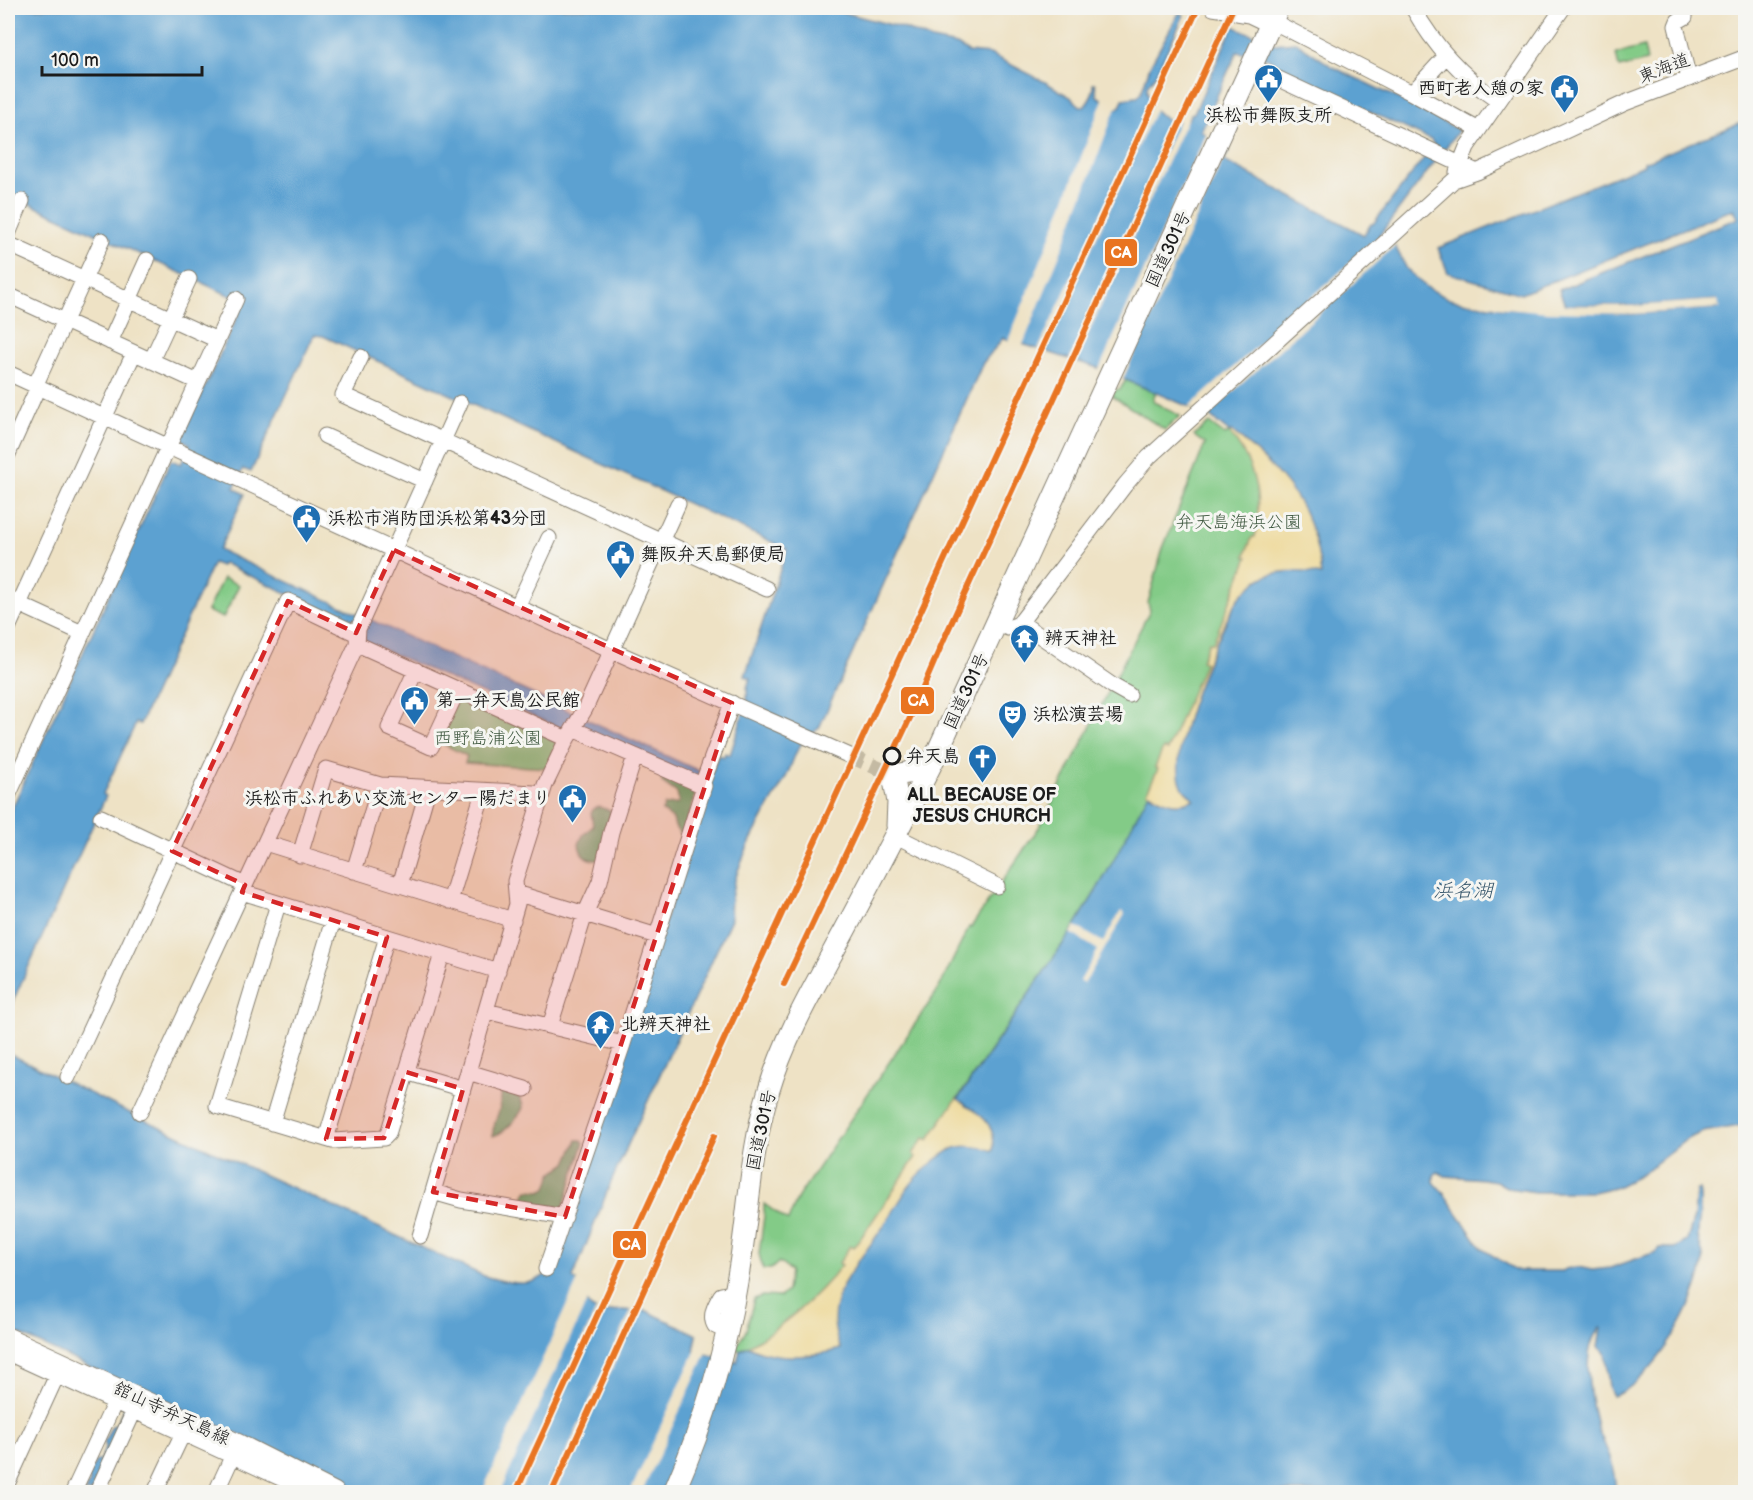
<svg xmlns="http://www.w3.org/2000/svg" width="1753" height="1500" viewBox="0 0 1753 1500" font-family="'Balsamiq Sans','Klee One',sans-serif">
	<rect width="100%" height="100%" fill="#f6f6f2"/>
	<filter id="ink" filterUnits="userSpaceOnUse"><feTurbulence type="fractalNoise" baseFrequency=".0167" numOctaves="2"/><feDisplacementMap in="SourceGraphic" scale="12" xChannelSelector="R" yChannelSelector="G"/><feConvolveMatrix kernelMatrix="1 2 1 2 8 2 1 2 1" color-interpolation-filters="sRGB"/></filter>
	<filter id="wash" filterUnits="userSpaceOnUse"><feTurbulence type="fractalNoise" baseFrequency=".008" numOctaves="4" result="noise"/><feDisplacementMap in="SourceGraphic" scale="24" xChannelSelector="R" yChannelSelector="G"/><feGaussianBlur stdDeviation="1.35" result="paint"/><feColorMatrix in="noise" values="0 0 0 0 0 0 0 0 0 0 0 0 0 0 0 0 0 1.4 0 .05"/><feComposite in="paint" operator="in"/></filter>
	<g filter="url(#wash)">
		<rect width="100%" height="100%" fill="#eee2c5"/>
		<path fill="#83cb87" stroke="#507452" stroke-width="1.5" d="M1644 47 1647 61 1619 68 1616 54Z
			M1126 380 1156 393 1153 398 1154 402 1180 416 1165 430 1112 396 1115 390 1120 389Z
			M1209 423 1225 435 1232 431 1287 482 1180 748 1149 794 1105 876 1075 926 958 1098 838 1297 740 1350 735 1349 746 1331 754 1299 762 1296 780 1297 787 1291 790 1271 779 1262 771 1269H763L759 1254 764 1216V1204L788 1221 798 1197 938 990 969 927H971L1040 826 1150 610 1148 603 1163 548 1205 444 1194 436Z
			M223 578 239 585 223 618 207 611Z
			M458 697 556 740 558 745 547 768 465 763 467 756 437 741Z"/>
		<path fill="#6aaf74" stroke="#436648" stroke-width="1.5" d="M664 774 697 788 684 834H680L675 827 673 819 662 811 665 805 677 804 679 802 677 793 662 782 661 776Z
			M600 807 611 811 600 860C588 861 580 856 579 844L583 835 593 826 591 813 594 808Z
			M503 1090C514 1091 522 1096 523 1108 518 1118 504 1134 493 1136 491 1127 499 1116 500 1105 501 1099 499 1096 503 1090Z
			M577 1140H582L584 1143 563 1209 524 1203V1194L528 1190 541 1191 547 1188 552 1173 567 1163Z"/>
		<path fill="#eeda9e" stroke="#857b5d" stroke-width="1.5" d="M1232 431C1284 475 1315 505 1321 576 1305 571 1279 568 1263 578 1253 583 1242 594 1236 603 1215 637 1167 749 1182 786 1184 792 1190 796 1195 799 1177 808 1164 801 1147 792L1158 769 1155 767 1163 749 1167 750 1205 662 1201 661 1209 642 1213 643 1248 557 1245 556 1252 537H1255C1263 497 1255 463 1229 432Z
			M957 1098C978 1113 999 1121 993 1152L938 1159 908 1188 892 1215 843 1284 838 1297V1342L841 1349C812 1357 775 1361 748 1346 785 1325 815 1299 842 1265L839 1263 850 1246 854 1248 916 1157 913 1154 924 1138 928 1140Z"/>
		<path fill="#5ca1d1" stroke="#3c5e76" stroke-width="1.5" fill-rule="evenodd" d="M8 8H827L903 28 932 40 957 45 968 52 990 54 1045 82 1072 98 1081 107H1084C1091 99 1093 94 1093 83H1095L1097 96 1117 109 1121 105 1123 99 1137 97 1141 93 1150 66 1179 13 1184 15 1156 74 1147 86V92L1154 109 1164 118 1175 122 1187 120 1191 114 1194 113 1233 26 1274 44 1296 42 1333 67 1414 106 1459 130 1379 236 1395 246 1407 269 1426 287 1449 299 1462 302 1504 308 1633 314 1718 308 1717 300 1633 306 1565 305 1559 290 1738 218 1734 209 1521 294 1448 273 1438 248 1644 165V162L1745 121V1125L1703 1132 1687 1139 1642 1174 1619 1186 1593 1192H1536L1508 1188 1496 1181 1483 1179 1445 1176 1438 1172 1434 1175V1182L1445 1195 1482 1249 1516 1270 1521 1271H1563L1565 1269 1578 1267 1592 1270 1610 1268 1656 1252 1660 1248H1675L1687 1241 1694 1217 1696 1191 1699 1189C1703 1204 1698 1220 1698 1235 1698 1245 1705 1252 1703 1262 1699 1302 1653 1383 1613 1396L1609 1388 1605 1353 1598 1347 1601 1327C1579 1349 1590 1399 1597 1426 1598 1432 1602 1437 1604 1443 1612 1459 1615 1474 1616 1492H362L140 1389 92 1492H85L90 1482 88 1478 96 1461 100 1460 106 1447 104 1442 112 1426 116 1425 133 1387 8 1329V1053L134 1115 484 1276C507 1282 531 1291 549 1271L710 785 565 730 366 642 361 628 223 563 221 566 213 563 140 724 136 723 103 794 106 796 8 1012V817L171 460 181 464 190 444 181 439 244 302 8 194ZM1237 52 1268 58 1273 62 1271 66 1431 140 1434 145 1373 224H1371L1364 235 1224 161 1229 151 1201 131ZM314 335 323 336 787 549 745 676 750 678 747 688V701L730 755 725 753 724 757 718 755 710 776 219 550 245 494 234 488 243 469 251 472ZM1003 338 1098 368 1208 415 1229 432 1232 431C1282 473 1315 506 1321 575 1305 571 1278 569 1262 578 1253 583 1241 594 1236 603 1217 638 1165 749 1182 786 1184 792 1190 795 1194 799 1177 808 1165 802 1149 793L1105 876 1075 926 958 1099C978 1113 998 1123 993 1151 983 1147 963 1144 953 1149 939 1155 916 1176 908 1188 898 1203 889 1219 878 1234 863 1256 842 1278 836 1305 832 1321 834 1334 841 1349 812 1357 775 1361 748 1346L740 1350 737 1362 694 1351 697 1335 645 1310C634 1313 632 1310 622 1310 609 1311 595 1316 587 1303 581 1294 582 1284 573 1278L611 1182 731 919C725 877 763 817 784 781 790 770 793 758 799 747 804 740 813 733 819 728L983 363Z"/>
		<path fill="#eee2c5" d="M1104 97 1117 105 1064 244 1022 347 1007 343 1050 238Z
			M1153 100 1157 106 1043 353 1037 352Z
			M1191 111 1074 364 1068 362 1180 118 1186 117Z
			M1207 132 1229 147 1122 381 1098 371Z
			M1380 236 1397 244 1207 415 1189 407Z
			M1718 300 1719 308 1633 314 1547 312 1496 307V304L1547 309 1633 311 1715 305V303L1633 309H1590L1564 308 1561 305 1633 306Z
			M1121 911 1125 914 1084 984 1080 981 1098 950 1071 933 1075 926 1103 942Z
			M579 1278 588 1299 500 1492H482Z
			M597 1308 603 1309 519 1492H512Z
			M640 1308 555 1492H548L632 1309Z
			M699 1343 697 1349 707 1352 642 1492H630Z"/>
	</g>
	<g filter="url(#ink)">
		<g fill="none" stroke-linecap="round" stroke-linejoin="round">
			<path stroke="#c4baa3" stroke-width="15" stroke-dasharray="15 8" stroke-linecap="butt" d="M850 756 887 772"/>
			<defs>
				<path id="minor" d="M1213 8 1226 10
					M1413 8C1433 44 1463 77 1498 101
					M1684 8 1685 17 1678 21 1676 26 1689 79
					M1237 13 1249 15 1270 25
					M1272 21 1410 92 1479 130
					M1251 66 1477 172
					M1412 93 1446 56
					M1457 172 1467 147 1563 8
					M8 234 22 201
					M8 244 217 340
					M8 295 198 382
					M110 342 147 260
					M361 357 343 395 767 589
					M151 361 189 279
					M8 373 611 650 850 756
					M35 386 102 240
					M325 436 425 481
					M8 454 38 387
					M8 599 82 633
					M517 607 549 538
					M1020 622 1113 686 1129 695
					M997 624 1008 628 1019 624 1125 485 1149 457 1454 180 1477 172 1625 103 1746 57
					M8 628 134 353
					M357 644 567 739
					M416 670 389 728 431 747 458 689
					M702 785 732 703
					M8 796 236 299
					M101 817 245 885
					M896 836 997 886
					M265 843 513 920
					M300 855 326 769 380 785 534 793 541 796
					M354 871 380 785
					M400 885 426 796 427 788
					M242 892 498 971
					M516 893 657 936
					M450 901 481 799V791
					M278 904 217 1106 333 1141 384 1138 388 1134 442 954
					M486 1011 623 1044
					M550 1026 585 914 600 881 611 832 635 756
					M406 1072 463 1089
					M468 1072 525 1089
					M68 1077 288 601 357 634
					M140 1112 357 644 358 629 460 403
					M272 1123 333 920
					M326 1139 387 937
					M433 1192 461 1200 565 1217
					M420 1236 517 904 515 881 545 785 567 739 585 709 678 504
					M546 1269 623 1044 704 786 573 729
					M727 1331 715 1326C709 1316 715 1305 721 1295L726 1294 734 1295
					M8 1353 311 1492
					M8 1482 57 1375
					M73 1492 115 1402
					M97 1492 134 1411
					M155 1492 183 1433
					M216 1492 233 1455"/>
				<path id="major" d="M8 1337 240 1444 335 1492"/>
				<path id="highway" d="M897 826 898 802 893 775 907 773 934 759
					M674 1492C704 1423 726 1351 738 1276 749 1215 750 1152 768 1093 785 1035 817 982 845 930 876 872 906 815 935 757L1278 8"/>
			</defs>
			<use href="#minor" stroke="#857f70" stroke-width="17"/>
			<use href="#major" stroke="#857f70" stroke-width="20"/>
			<use href="#highway" stroke="#857f70" stroke-width="23"/>
			<use href="#minor" stroke="#fff" stroke-width="15"/>
			<use href="#major" stroke="#fff" stroke-width="18"/>
			<use href="#highway" stroke="#fff" stroke-width="21"/>
			<defs>
				<path id="rail-1" d="M784 984 910 718 944 639 1233 8
					M516 1492 1198 8
					M552 1492 714 1136"/>
			</defs>
			<use href="#rail-1" stroke="#f6f6f2" stroke-width="10"/>
			<use href="#rail-1" stroke="#e97421" stroke-width="6"/>
		</g>
	</g>
	<path fill="#d62828" fill-opacity="0.2" stroke="#d62828" stroke-width="4.5" stroke-dasharray="12 8" stroke-linejoin="round" d="M394 550 732 703 565 1217 433 1192 463 1089 406 1072 384 1138 326 1139 387 937 242 892 245 885 172 851 288 601 356 633Z"/>
	<defs>
		<symbol id="civic-pin" viewBox="-11 -11 22 30"><path d="M0 17L-7.5 6A9.5 9.5 0 1 1 7.5 6Z" fill="#1f6fb2" stroke="#f6f6f2"/><path d="M-.6-6.5H3V-4.5H.6V-3L4-1V1h2V6H-6V1h2V-1L-.6-3ZM-1.2 2.5V6h2.4V2.5Z" fill="#fff"/></symbol>
		<symbol id="temple-pin" viewBox="-11 -11 22 30"><path d="M0 17L-7.5 6A9.5 9.5 0 1 1 7.5 6Z" fill="#1f6fb2" stroke="#f6f6f2"/><path d="M0-6L5-2H3V0L6.5 2.5H4V6H1.5V3h-3V6H-4V2.5H-6.5L-3 0V-2H-5Z" fill="#fff"/></symbol>
		<symbol id="theatre-pin" viewBox="-11 -11 22 30"><path d="M0 17L-7.5 6A9.5 9.5 0 1 1 7.5 6Z" fill="#1f6fb2" stroke="#f6f6f2"/><path d="M-5-5.5Q0-4 5-5.5V0Q5 5 0 6Q-5 5-5 0ZM-3.3-2.5H-1v1.5H-3.3ZM1-2.5H3.3v1.5H1ZM-2.8 1Q0 5.5 2.8 1Z" fill="#fff"/></symbol>
		<symbol id="church-pin" viewBox="-11 -11 22 30"><path d="M0 17L-7.5 6A9.5 9.5 0 1 1 7.5 6Z" fill="#1f6fb2" stroke="#f6f6f2"/><path d="M-1.2-6h2.4v3.5h3.3v2.4h-3.3V6h-2.4V-.1h-3.3v-2.4h3.3Z" fill="#fff"/></symbol>
	</defs>
	<g fill-rule="evenodd">
		<use href="#civic-pin" x="1252" y="62" width="33" height="45"/>
		<use href="#civic-pin" x="1548" y="72" width="33" height="45"/>
		<use href="#civic-pin" x="290" y="502" width="33" height="45"/>
		<use href="#civic-pin" x="604" y="538" width="33" height="45"/>
		<use href="#temple-pin" x="1008" y="622" width="33" height="45"/>
		<use href="#civic-pin" x="398" y="684" width="33" height="45"/>
		<use href="#theatre-pin" x="996" y="698" width="33" height="45"/>
		<use href="#church-pin" x="966" y="742" width="33" height="45"/>
		<use href="#civic-pin" x="556" y="782" width="33" height="45"/>
		<use href="#temple-pin" x="584" y="1008" width="33" height="45"/>
	</g>
	<circle fill="#f6f6f2" stroke="#1c1c1c" stroke-width="3" cx="892" cy="756" r="8"/>
	<g text-anchor="middle" stroke-width="6" stroke-linejoin="round" paint-order="stroke">
		<g font-size="18" fill="#1c1c1c" stroke="#f6f6f2">
			<text transform="translate(1664 68) rotate(-21)" y="6">東海道</text>
			<text transform="translate(1168 249) rotate(-65)" y="6">国道301号</text>
			<text transform="translate(966 691) rotate(-65)" y="6">国道301号</text>
			<text transform="translate(761 1130) rotate(-78)" y="6">国道301号</text>
			<text transform="translate(172 1413) rotate(25)" y="6">舘山寺弁天島線</text>
		</g>
		<g font-size="18" font-weight="bold" fill="#1c1c1c" stroke="#f6f6f2" text-anchor="start">
			<text x="1544" y="94" text-anchor="end">西町老人憩の家</text>
			<text x="1269" y="121" text-anchor="middle">浜松市舞阪支所</text>
			<text x="328" y="524">浜松市消防団浜松第43分団</text>
			<text x="641" y="560">舞阪弁天島郵便局</text>
			<text x="1045" y="644">辨天神社</text>
			<text x="436" y="706">第一弁天島公民館</text>
			<text x="1033" y="720">浜松演芸場</text>
			<text x="982" y="801" text-anchor="middle">ALL BECAUSE OF<tspan x="982" dy="21">JESUS CHURCH</tspan></text>
			<text x="551" y="804" text-anchor="end">浜松市ふれあい交流センター陽だまり</text>
			<text x="621" y="1030">北辨天神社</text>
		</g>
		<g font-size="18" fill="#405941" stroke="#f6f6f2">
			<text x="1239" y="528">弁天島海浜公園</text>
			<text x="488" y="744">西野島浦公園</text>
		</g>
		<g font-size="18" font-weight="bold" fill="#1c1c1c" stroke="#f6f6f2" text-anchor="start">
			<text x="906" y="762">弁天島</text>
		</g>
		<g font-size="20" font-style="italic" fill="#39586d" stroke="#f6f6f2">
			<text x="1463" y="897">浜名湖</text>
		</g>
	</g>
	<g stroke="#f6f6f2" stroke-width="2">
		<rect x="1104" y="238" width="34" height="29" rx="6" fill="#e97421"/>
		<rect x="900" y="686" width="35" height="29" rx="6" fill="#e97421"/>
		<rect x="612" y="1230" width="35" height="29" rx="6" fill="#e97421"/>
	</g>
	<g font-size="16" text-anchor="middle" font-weight="bold" fill="#fff">
		<text x="1121" y="258">CA</text>
		<text x="918" y="706">CA</text>
		<text x="630" y="1250">CA</text>
	</g>
	<rect width="1753" height="1500" fill="none" stroke="#f6f6f2" stroke-width="30"/>
	<path d="M42 66v9h160v-9" fill="none" stroke="#1c1c1c" stroke-width="3"/>
	<text x="51" y="66" font-size="18" fill="#1c1c1c" stroke="#f6f6f2" stroke-width="4.5" paint-order="stroke">100 m</text>
</svg>
